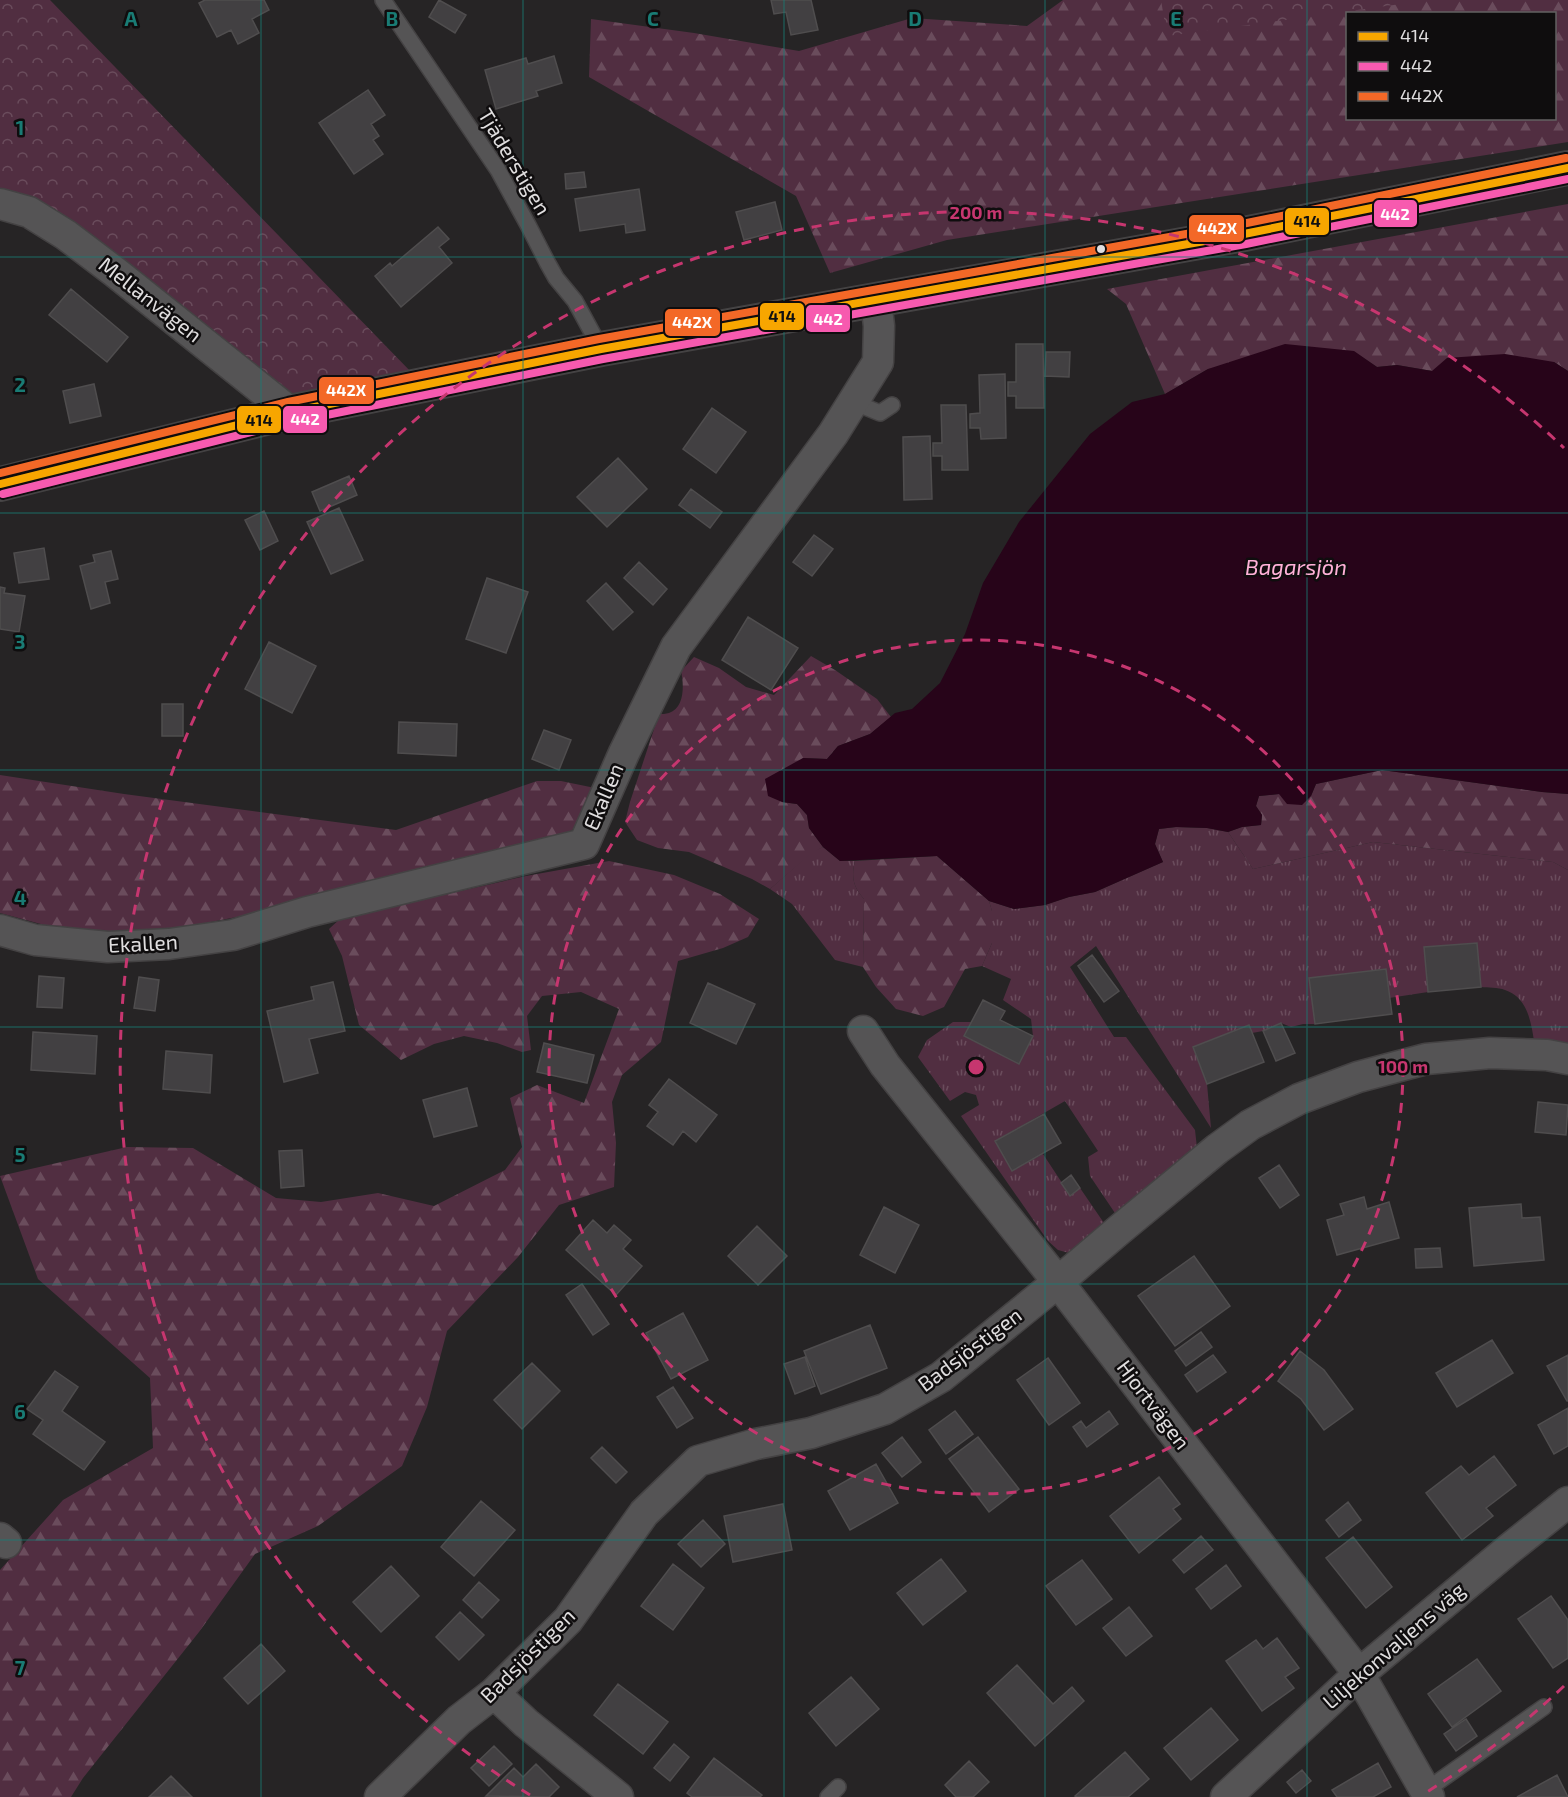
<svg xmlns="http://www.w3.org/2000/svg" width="1568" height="1797" viewBox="0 0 1568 1797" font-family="'Exo 2',sans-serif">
	<defs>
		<pattern id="grass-tufts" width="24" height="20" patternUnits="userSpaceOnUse" patternTransform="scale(1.5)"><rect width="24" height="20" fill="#512e41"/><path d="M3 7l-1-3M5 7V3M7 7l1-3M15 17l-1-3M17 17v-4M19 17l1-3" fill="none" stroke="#6a4c5c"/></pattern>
		<pattern id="forest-firs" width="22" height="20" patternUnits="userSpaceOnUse" patternTransform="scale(1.5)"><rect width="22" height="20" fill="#512e41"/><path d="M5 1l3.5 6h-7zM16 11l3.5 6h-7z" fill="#6a4c5c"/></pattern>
		<pattern id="park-crowns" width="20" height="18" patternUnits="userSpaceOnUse" patternTransform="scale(1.5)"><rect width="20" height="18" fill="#512e41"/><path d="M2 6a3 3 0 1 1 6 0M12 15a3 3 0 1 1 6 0" fill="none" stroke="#6a4c5c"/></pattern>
	</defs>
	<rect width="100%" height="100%" fill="#262425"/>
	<path fill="url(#grass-tufts)" d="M1176 827 1207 828 1228 832 1253 869 1373 842 1553 862 1568 870V1043L1534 1041C1531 1021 1527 997 1505 990 1498 987 1488 988 1481 987L1477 943 1425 947 1428 992 1389 998 1385 969 1310 978 1315 1024H1303L1291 1027 1281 1023 1263 1031 1252 1033 1249 1025 1193 1047 1207 1084 1211 1128 1096 946 1070 967 1114 1037H1126L1195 1130 1197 1148 1117 1216 1090 1176 1088 1157 1098 1151 1065 1101 995 1141 1012 1171 1043 1154 1070 1195 1080 1188 1106 1226 1085 1243 1069 1253 1058 1250 1048 1241 961 1116 979 1105 976 1095 965 1092 950 1101 918 1057 927 1040 953 1022H971L964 1035 1033 1036 1031 1019 1003 1000 1011 979 982 966 992 943V911L989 901 1014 909 1045 905 1069 897 1095 892 1163 862 1155 844 1159 829Z
		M823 847 840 861H855C851 877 853 887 864 899L863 967 835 960 792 904 770 889 812 852Z"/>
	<path fill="url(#forest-firs)" fill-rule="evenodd" d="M1063 0H1568V142L947 240 830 273 796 196 589 77 591 19 694 33 799 51 912 18 1027 26ZM1348 14H1554V118H1348Z
		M1568 204V371L1554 362 1432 371 1397 365 1377 367 1353 351 1208 369 1165 394 1126 304 1107 289Z
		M811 656 835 670 877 699 891 717 870 734 838 746 827 759 803 758 782 802 797 804 807 815 809 828 823 847 812 853 770 889 752 879 689 852 658 848 637 840 625 822 630 802 659 714C662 714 666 714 669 713 685 708 684 684 681 671L694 657 719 668 746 687 774 695Z
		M1382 770 1542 792 1568 794V870L1553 862 1373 842 1253 869 1228 832 1242 827 1261 825 1262 815 1256 806 1259 796 1279 794 1311 796 1316 784Z
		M0 775 124 794 396 830 537 781H561L595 788 584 820 572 830 543 845 242 916 179 928 108 936 63 930 0 913Z
		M937 856 989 901 992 911V943L982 966 965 969 944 1007 923 1016 896 1009 876 987 863 967 864 899C853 887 851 877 855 861Z
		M609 861 674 875 720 894 759 919 748 937 723 948 678 961 661 1042 622 1075 612 1102 616 1143 614 1187 559 1205 518 1257 447 1331 427 1407 402 1466 318 1526 255 1554 199 1632 83 1778 71 1797H0V1570L63 1500 153 1448 150 1378 38 1279 0 1176 127 1147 193 1148 276 1198 321 1202 378 1193 434 1206 505 1170 522 1147 510 1098 537 1085 584 1103 619 1009 581 992 542 996 527 1016 531 1050 522 1052 497 1043 464 1036 434 1044 401 1060 359 1025 342 956 329 929 341 918 526 876Z"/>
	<path fill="url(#park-crowns)" d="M0 0H50L412 373 294 399 155 288 28 196 0 189Z
		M1161 0H1430L1167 36Z"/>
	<path fill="#270419" d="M1285 344 1354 351 1377 367 1397 365 1432 371 1447 358 1505 354 1554 362 1568 371V794L1542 792 1382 770 1316 784 1311 796 1302 805 1287 804 1279 794 1259 796 1256 806 1262 815 1261 825 1242 827 1228 832 1207 828 1176 827 1159 829 1155 844 1163 862 1095 892 1069 897 1045 905 1014 909 989 901 937 856 840 861 823 847 809 828 807 815 797 804 782 802 768 796 765 779 803 758 827 759 838 746 870 734 895 713 912 709 940 683 965 634 983 583 1019 522 1090 434 1132 402 1165 394 1208 369Z"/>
	<path fill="#424042" stroke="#4f4d4e" stroke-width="1.5" d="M205 0H264L269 10 252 19 259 33 238 44 231 30 217 37 199 3Z
		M439 0 466 15 455 33 429 17Z
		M771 0H811L818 30 791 35 786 12 774 14Z
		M554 56 562 83 536 91 538 96 496 109 485 70 526 58 528 64Z
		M368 90 385 115 371 124 379 136 373 140 383 154 354 174 319 123Z
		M584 172 586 187 566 189 565 174Z
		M639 189 645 230 626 233 625 224 580 231 575 199Z
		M775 202 782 230 744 240 736 212Z
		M438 227 449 239 439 247 452 263 401 307 375 276 390 263 392 266Z
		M71 289 128 337 107 362 49 315Z
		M1016 344H1043L1044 408H1016V396H1008V382H1016Z
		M1046 352H1070L1069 377 1045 376Z
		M1005 374 1006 438 981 439 980 428H970V414L980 413 979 375Z
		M94 384 101 416 70 423 63 391Z
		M941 405H966L968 470H942V456H933V443H942Z
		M712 408 746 432 716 473 683 449Z
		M930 436 932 499 904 500 903 437Z
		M618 458 647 489 607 527 577 497Z
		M349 476 357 495 320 511 312 492Z
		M691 489 722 512 710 528 679 505Z
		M339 508 363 560 331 574 307 522Z
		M264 511 278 541 260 550 245 520Z
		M814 535 833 549 812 576 793 562Z
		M44 548 49 579 19 583 14 553Z
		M111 551 118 579 105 582 110 603 91 609 80 566 95 562 93 555Z
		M639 562 667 589 653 605 624 578Z
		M487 578 528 592 506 653 466 639Z
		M606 583 633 612 613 630 587 601Z
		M0 587 5 588 4 593 25 596 19 632 0 629Z
		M748 617 798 648 771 690 722 660Z
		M269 642 316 666 292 713 245 689Z
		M162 704H183V736H162Z
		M399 722 457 724 456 756 398 753Z
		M544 730 571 740 559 770 532 759Z
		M1477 943 1481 987 1428 992 1424 947Z
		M1092 955 1119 991 1104 1002 1078 966Z
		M1386 969 1392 1014 1315 1024 1309 978Z
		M39 976 64 978 62 1008 37 1007Z
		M139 977 159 980 155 1011 134 1008Z
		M333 982 345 1031 309 1039 318 1073 284 1082 267 1011 314 1000 311 987Z
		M708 983 755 1004 736 1044 690 1023Z
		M983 1000 1005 1011 1000 1020 1033 1036 1019 1064 964 1036Z
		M1281 1023 1295 1053 1276 1061 1263 1031Z
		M1249 1025 1264 1062 1207 1084 1193 1047Z
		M33 1032 97 1036 95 1074 31 1070Z
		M544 1043 594 1055 587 1083 537 1072Z
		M166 1051 212 1055 210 1093 163 1089Z
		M669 1079 717 1115 696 1142 683 1131 673 1145 647 1126 658 1112 649 1105Z
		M467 1088 477 1126 434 1137 423 1100Z
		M1538 1102 1568 1105 1566 1135 1535 1132Z
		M1044 1114 1061 1143 1012 1171 995 1141Z
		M302 1150 304 1186 281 1188 279 1151Z
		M1279 1165 1299 1195 1280 1208 1259 1178Z
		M1071 1175 1080 1188 1070 1196 1061 1183Z
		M1364 1197 1367 1209 1389 1202 1399 1238 1337 1255 1327 1220 1344 1215 1340 1204Z
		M1521 1204 1522 1218 1540 1217 1544 1260 1474 1266 1469 1208Z
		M884 1207 919 1225 895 1273 860 1255Z
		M593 1220 607 1233 614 1225 631 1240 623 1249 642 1266 616 1295 566 1250Z
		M757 1226 787 1256 758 1285 728 1256Z
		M1440 1248 1442 1267 1416 1268 1415 1249Z
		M1194 1256 1230 1306 1175 1346 1138 1296Z
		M582 1284 609 1324 593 1335 566 1295Z
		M683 1313 708 1360 671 1379 646 1333Z
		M870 1325 887 1368 821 1394 804 1351Z
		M1201 1332 1212 1347 1186 1366 1175 1351Z
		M1492 1340 1513 1373 1457 1407 1436 1373Z
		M1300 1351 1324 1370 1353 1409 1324 1430 1301 1399 1278 1381Z
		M1213 1355 1226 1372 1197 1392 1185 1375Z
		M1568 1355V1401H1567L1547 1366Z
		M805 1357 815 1386 795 1394 784 1364Z
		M1048 1358 1080 1403 1049 1425 1017 1380Z
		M532 1363 560 1391 522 1429 494 1400Z
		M55 1371 78 1387 62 1411 105 1442 84 1470 33 1434 43 1420 27 1409Z
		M673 1387 693 1418 677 1428 657 1397Z
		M1568 1408V1446L1554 1454 1538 1425Z
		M955 1411 973 1434 946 1454 929 1430Z
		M1109 1411 1118 1424 1087 1447 1073 1427 1081 1421 1086 1428Z
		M902 1437 921 1462 902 1477 882 1453Z
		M978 1437 1019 1489 989 1512 949 1459Z
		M602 1447 627 1472 616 1483 591 1458Z
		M1494 1456 1516 1485 1486 1508 1493 1516 1462 1540 1426 1493 1461 1466 1469 1475Z
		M876 1464 898 1503 850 1530 828 1491Z
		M1159 1477 1180 1504 1173 1509 1181 1519 1139 1553 1110 1516Z
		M481 1501 515 1530 474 1576 441 1547Z
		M1348 1502 1361 1520 1339 1537 1326 1520Z
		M783 1504 792 1550 733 1562 724 1516Z
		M703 1520 725 1544 701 1567 678 1544Z
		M1201 1536 1213 1550 1184 1573 1173 1560Z
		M1353 1537 1392 1587 1366 1608 1326 1558Z
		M941 1559 966 1591 923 1625 897 1593Z
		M1082 1560 1112 1599 1076 1625 1046 1586Z
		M673 1564 704 1588 673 1630 641 1606Z
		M1226 1565 1241 1586 1211 1609 1196 1589Z
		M391 1566 419 1596 381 1632 353 1602Z
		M479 1582 499 1600 482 1618 463 1600Z
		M1551 1596 1568 1620V1658L1553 1668 1518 1619Z
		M1129 1607 1152 1636 1126 1656 1103 1628Z
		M460 1612 484 1635 459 1660 436 1637Z
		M1277 1638 1299 1668 1285 1677 1294 1688 1262 1711 1226 1661 1256 1640 1263 1649Z
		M261 1644 285 1671 248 1704 224 1678Z
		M1477 1659 1501 1691 1452 1727 1428 1694Z
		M1017 1665 1053 1704 1072 1687 1084 1701 1035 1746 987 1693Z
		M851 1677 879 1709 836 1746 809 1713Z
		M618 1684 668 1722 643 1754 594 1715Z
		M1211 1708 1238 1740 1191 1780 1164 1748Z
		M1466 1719 1477 1736 1456 1751 1444 1734Z
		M674 1744 689 1757 670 1781 654 1768Z
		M494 1746 512 1764 489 1786 471 1768Z
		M1125 1752 1149 1779 1128 1797H1077L1075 1796Z
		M714 1758 762 1795 760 1797H692L687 1793Z
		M969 1761 989 1782 973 1797H956L945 1785Z
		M1378 1763 1391 1787 1373 1797H1337L1332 1790Z
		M536 1764 559 1787 549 1797 486 1796 514 1768 523 1777Z
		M1302 1770 1311 1781 1296 1793 1287 1782Z
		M1557 1775 1568 1797H1517Z
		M171 1776 192 1797H149Z"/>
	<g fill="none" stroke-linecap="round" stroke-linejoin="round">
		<defs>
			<path id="service" d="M383 0 498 170 528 225 547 262 556 278 575 301 601 349
				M853 402 880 413 892 405
				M1425 1791 1544 1707
				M828 1797 838 1787"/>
			<path id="minor" d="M0 204 29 212 66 235 115 272 290 412
				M0 930 35 940 108 947 169 944 233 935 307 912 584 844 624 753 676 647 833 434 878 362 879 326 876 301
				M863 1031 885 1065 1058 1282 1359 1674 1429 1797
				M0 1538 6 1543
				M494 1693 526 1723 618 1797
				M380 1797 459 1720 494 1693 568 1620 644 1513 698 1461 756 1444 811 1433 885 1409 941 1377 1058 1282 1119 1230 1217 1149 1250 1125 1299 1099 1358 1077 1426 1059 1490 1053 1547 1055 1568 1059
				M1226 1797 1359 1674 1509 1549 1568 1502"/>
			<path id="tertiary" d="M0 484 290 412 601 349 1244 234 1568 168"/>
		</defs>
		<use href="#service" stroke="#444243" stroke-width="18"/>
		<use href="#minor" stroke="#444243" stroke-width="33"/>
		<use href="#tertiary" stroke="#444243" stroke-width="36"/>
		<use href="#service" stroke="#555455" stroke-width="15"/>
		<use href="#minor" stroke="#555455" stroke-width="30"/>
		<use href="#tertiary" stroke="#555455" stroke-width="33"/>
		<defs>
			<path id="bus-1" d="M0 484 290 412 601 349 1244 234 1568 168"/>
			<path id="bus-2" d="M3 494 292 422 603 359 1246 244 1568 179"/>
			<path id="bus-3" d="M0 473 288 402 599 339 1242 224 1566 158"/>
		</defs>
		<use href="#bus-1" stroke="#0f0d0e" stroke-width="12"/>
		<use href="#bus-2" stroke="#0f0d0e" stroke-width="12"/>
		<use href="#bus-3" stroke="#0f0d0e" stroke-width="12"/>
		<use href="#bus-1" stroke="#f7a600" stroke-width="8"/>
		<use href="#bus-2" stroke="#f75aaf" stroke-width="8"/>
		<use href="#bus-3" stroke="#f36827" stroke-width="8"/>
	</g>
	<path fill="none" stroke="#197b74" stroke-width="1.5" stroke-opacity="0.55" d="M261 0V1797M523 0V1797M784 0V1797M1045 0V1797M1307 0V1797M0 257H1568M0 513H1568M0 770H1568M0 1027H1568M0 1284H1568M0 1540H1568"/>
	<g fill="none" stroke="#c6366f" stroke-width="3" stroke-dasharray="10 8">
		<circle cx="976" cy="1067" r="427"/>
		<path d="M1564 1686A854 854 0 0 1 1422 1795M530 1795A854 854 0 1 1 1564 448"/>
	</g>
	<circle fill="#e0dedf" stroke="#0f0d0e" stroke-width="2" cx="1101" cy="249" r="5"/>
	<g text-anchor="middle" stroke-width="5" stroke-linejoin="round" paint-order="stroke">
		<g font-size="21" fill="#e0dedf" stroke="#0f0d0e">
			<text transform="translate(514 162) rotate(59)" y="7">Tjäderstigen</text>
			<text transform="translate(150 300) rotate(38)" y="7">Mellanvägen</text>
			<text transform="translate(604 797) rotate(-67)" y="7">Ekallen</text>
			<text transform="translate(143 944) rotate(-3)" y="7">Ekallen</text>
			<text transform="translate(970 1350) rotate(-37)" y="7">Badsjöstigen</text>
			<text transform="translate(1153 1405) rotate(53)" y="7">Hjortvägen</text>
			<text transform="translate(1394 1646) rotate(-41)" y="7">Liljekonvaljens väg</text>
			<text transform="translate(528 1656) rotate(-45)" y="7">Badsjöstigen</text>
		</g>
		<g font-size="22" font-style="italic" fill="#ffb1d8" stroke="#0f0d0e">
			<text x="1296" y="575">Bagarsjön</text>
		</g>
	</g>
	<g font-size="20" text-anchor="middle" font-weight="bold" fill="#197b74" stroke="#0f0d0e" stroke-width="5" stroke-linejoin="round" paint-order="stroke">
		<text x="131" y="26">A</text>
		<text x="392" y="26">B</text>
		<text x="653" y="26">C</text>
		<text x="915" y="26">D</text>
		<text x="1176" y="26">E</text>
		<text x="20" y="135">1</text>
		<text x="20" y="392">2</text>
		<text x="20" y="649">3</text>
		<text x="20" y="905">4</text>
		<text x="20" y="1162">5</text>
		<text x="20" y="1419">6</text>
		<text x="20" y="1675">7</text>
	</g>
	<circle cx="976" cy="1067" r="9" fill="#c6366f" stroke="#0f0d0e" stroke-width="3"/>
	<g font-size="18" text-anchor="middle" font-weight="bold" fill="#c6366f" stroke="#0f0d0e" stroke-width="5" stroke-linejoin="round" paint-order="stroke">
		<text x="976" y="219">200 m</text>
		<text x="1403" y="1073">100 m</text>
	</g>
	<g stroke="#0f0d0e" stroke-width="2">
		<rect x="1373" y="199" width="45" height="29" rx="6" fill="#f75aaf"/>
		<rect x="1284" y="207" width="46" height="29" rx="6" fill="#f7a600"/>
		<rect x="1188" y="214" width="57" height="29" rx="6" fill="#f36827"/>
		<rect x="759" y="302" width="46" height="29" rx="6" fill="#f7a600"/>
		<rect x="805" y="304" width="46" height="29" rx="6" fill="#f75aaf"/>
		<rect x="664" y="308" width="57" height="29" rx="6" fill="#f36827"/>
		<rect x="318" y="376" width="57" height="29" rx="6" fill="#f36827"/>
		<rect x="282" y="405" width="46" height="29" rx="6" fill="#f75aaf"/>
		<rect x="236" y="405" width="46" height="29" rx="6" fill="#f7a600"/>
	</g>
	<g font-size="16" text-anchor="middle" font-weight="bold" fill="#fff">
		<text x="1395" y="220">442</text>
		<text x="1217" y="234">442X</text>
		<text x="828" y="325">442</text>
		<text x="692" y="328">442X</text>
		<text x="346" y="396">442X</text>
		<text x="305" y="425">442</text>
	</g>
	<g font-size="16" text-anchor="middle" font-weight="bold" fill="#111">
		<text x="1307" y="227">414</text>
		<text x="782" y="322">414</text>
		<text x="259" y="426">414</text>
	</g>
	<rect x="1346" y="12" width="210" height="108" fill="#0f0d0e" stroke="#636162" stroke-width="1.5"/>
	<rect x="1358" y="32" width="30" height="9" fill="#f7a600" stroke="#636162" stroke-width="1.5"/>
	<text x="1400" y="42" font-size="18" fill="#e0dedf">414</text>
	<rect x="1358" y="62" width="30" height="9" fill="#f75aaf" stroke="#636162" stroke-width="1.5"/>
	<text x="1400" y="72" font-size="18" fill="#e0dedf">442</text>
	<rect x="1358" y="92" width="30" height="9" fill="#f36827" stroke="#636162" stroke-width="1.5"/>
	<text x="1400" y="102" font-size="18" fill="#e0dedf">442X</text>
</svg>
